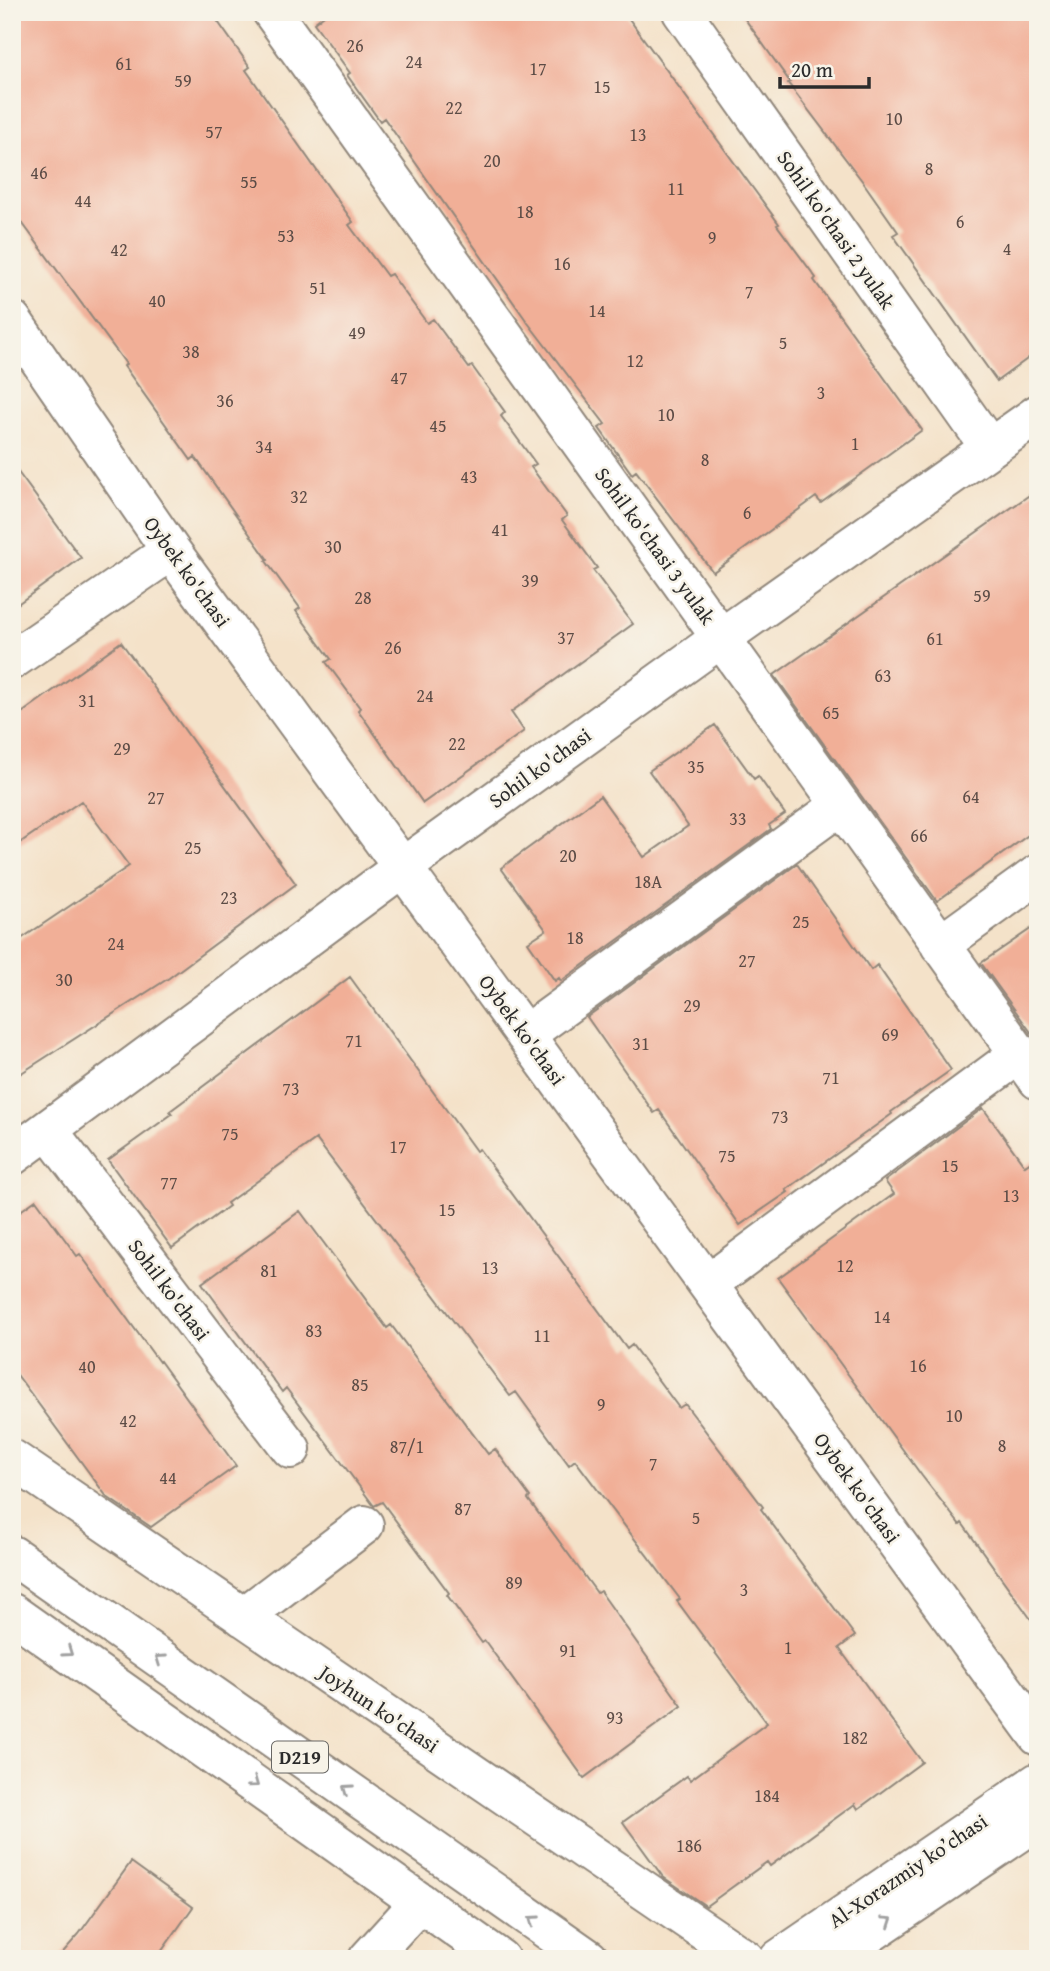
<svg xmlns="http://www.w3.org/2000/svg" width="1050" height="1971" viewBox="0 0 1050 1971" font-family="'Gentium Book Plus',serif">
	<rect width="100%" height="100%" fill="#f7f3e8"/>
	<filter id="ink" filterUnits="userSpaceOnUse"><feTurbulence type="fractalNoise" baseFrequency=".0143" numOctaves="2"/><feDisplacementMap in="SourceGraphic" scale="14" xChannelSelector="R" yChannelSelector="G"/><feConvolveMatrix kernelMatrix="1 2 1 2 8 2 1 2 1" color-interpolation-filters="sRGB"/></filter>
	<filter id="wash" filterUnits="userSpaceOnUse"><feTurbulence type="fractalNoise" baseFrequency=".00686" numOctaves="4" result="noise"/><feDisplacementMap in="SourceGraphic" scale="28" xChannelSelector="R" yChannelSelector="G"/><feGaussianBlur stdDeviation="1.57" result="paint"/><feColorMatrix in="noise" values="0 0 0 0 0 0 0 0 0 0 0 0 0 0 0 0 0 1.4 0 .05"/><feComposite in="paint" operator="in"/></filter>
	<g filter="url(#wash)">
		<rect width="100%" height="100%" fill="#f4e2c9"/>
		<g id="blocks">
			<path fill="#f1af97" d="M12 12H211L250 67 246 70 353 222 349 225 387 276 391 274 427 323 433 319 469 368 472 366 505 412 501 416 536 464 531 467 567 516 562 520 597 568 593 570 633 624 511 712 524 731 423 803 358 710 360 708 326 662 331 659 296 611 300 608 266 561 268 560 195 457 191 460 124 366 126 364 12 209Z
				M328 12H624L779 224 777 225 816 278 814 280 922 430 821 503 816 497 713 572 636 471 632 474 599 428 605 424 528 323 384 118 380 121 347 75 350 73 314 23Z
				M740 12H1038V351L997 381 893 235 898 232 863 182 788 83 790 82Z
				M12 464 81 558 12 608Z
				M1038 489V828L937 901 774 675Z
				M121 642 296 884 169 978 12 1079V945L129 866 81 801 12 848V720Z
				M715 725 754 779 758 776 785 814 769 825 771 829 561 981 559 978 555 981 528 942 546 930 501 868 600 796 644 857 688 826 649 771Z
				M797 864 871 970 877 965 951 1070 891 1112 892 1114 786 1190 788 1192 740 1225 659 1110 654 1113 587 1017Z
				M1038 924V1042L981 963Z
				M350 977 476 1151 479 1149 627 1349 632 1345 679 1408 685 1404 763 1507 761 1509 855 1636 839 1648 922 1762 858 1809 855 1804 770 1866 767 1862 706 1906 663 1877 623 1822 687 1776 690 1780 767 1723 677 1601 680 1599 575 1460 569 1465 516 1392 510 1396 316 1139 227 1203 229 1206 172 1248 108 1160 172 1114 170 1111Z
				M983 1108 1025 1166 1038 1157V1629L962 1523 960 1525 922 1476 778 1278 894 1194 885 1181Z
				M36 1200 77 1256 80 1254 159 1362 160 1361 236 1466 151 1527 107 1497 12 1368V1217Z
				M300 1211 387 1328 391 1325 488 1454 495 1449 530 1497 528 1499 597 1593 600 1591 682 1706 584 1778 485 1641 482 1643 447 1595 449 1593 382 1502 374 1506 286 1388 282 1392 202 1283Z
				M131 1862 193 1907 156 1959H57L79 1934Z"/>
		</g>
	</g>
	<g filter="url(#ink)">
		<use href="#blocks" fill-opacity="0" stroke="#90867a" stroke-width="2"/>
		<g fill="none" stroke-linecap="round" stroke-linejoin="round">
			<defs>
				<path id="minor" d="M272 12 1038 1080
					M682 12 990 448
					M12 320 171 551 1038 1736
					M12 660 171 551
					M940 945 1038 874
					M525 1035 841 805
					M48 1130 291 1449
					M12 1156 403 867 721 638 1038 414
					M708 1284 1019 1054
					M12 1459 745 1959
					M243 1617 364 1525
					M368 1959 420 1902"/>
				<path id="major" d="M12 1555 589 1959
					M12 1613 500 1959
					M779 1959 1038 1782
					M832 1959 1038 1820"/>
			</defs>
			<use href="#minor" stroke="#90867a" stroke-width="42"/>
			<use href="#major" stroke="#90867a" stroke-width="42"/>
			<use href="#minor" stroke="#fff" stroke-width="38"/>
			<use href="#major" stroke="#fff" stroke-width="38"/>
		</g>
		<defs><path id="oneway-chevron" d="M-2-3.5L2.5 0L-2 3.5" fill="none" stroke-width="1.6" stroke-linecap="round" stroke-linejoin="round" transform="scale(1.75)"/></defs>
		<g stroke="#a0a0a0">
			<use href="#oneway-chevron" transform="translate(68 1652) rotate(35)"/>
			<use href="#oneway-chevron" transform="translate(160 1659) rotate(-145)"/>
			<use href="#oneway-chevron" transform="translate(254 1783) rotate(36)"/>
			<use href="#oneway-chevron" transform="translate(347 1789) rotate(-145)"/>
			<use href="#oneway-chevron" transform="translate(533 1920) rotate(-145)"/>
			<use href="#oneway-chevron" transform="translate(888 1921) rotate(-34)"/>
		</g>
	</g>
	<g text-anchor="middle" stroke-width="5" stroke-linejoin="round" paint-order="stroke">
		<g font-size="18" fill="#5c4c46">
			<text x="355" y="52">26</text>
			<text x="414" y="68">24</text>
			<text x="124" y="70">61</text>
			<text x="538" y="75">17</text>
			<text x="183" y="87">59</text>
			<text x="602" y="93">15</text>
			<text x="454" y="114">22</text>
			<text x="894" y="125">10</text>
			<text x="214" y="138">57</text>
			<text x="638" y="141">13</text>
			<text x="492" y="167">20</text>
			<text x="929" y="175">8</text>
			<text x="39" y="179">46</text>
			<text x="249" y="188">55</text>
			<text x="676" y="195">11</text>
			<text x="83" y="207">44</text>
			<text x="525" y="218">18</text>
			<text x="960" y="228">6</text>
			<text x="286" y="242">53</text>
			<text x="712" y="244">9</text>
			<text x="1007" y="255">4</text>
			<text x="119" y="256">42</text>
			<text x="562" y="270">16</text>
			<text x="318" y="294">51</text>
			<text x="749" y="298">7</text>
			<text x="157" y="307">40</text>
			<text x="597" y="317">14</text>
			<text x="357" y="339">49</text>
			<text x="783" y="349">5</text>
			<text x="191" y="358">38</text>
			<text x="635" y="367">12</text>
			<text x="399" y="384">47</text>
			<text x="821" y="399">3</text>
			<text x="225" y="407">36</text>
			<text x="666" y="421">10</text>
			<text x="438" y="432">45</text>
			<text x="855" y="450">1</text>
			<text x="264" y="453">34</text>
			<text x="705" y="466">8</text>
			<text x="469" y="483">43</text>
			<text x="299" y="503">32</text>
			<text x="747" y="519">6</text>
			<text x="500" y="536">41</text>
			<text x="333" y="553">30</text>
			<text x="530" y="587">39</text>
			<text x="982" y="602">59</text>
			<text x="363" y="604">28</text>
			<text x="566" y="644">37</text>
			<text x="935" y="645">61</text>
			<text x="393" y="654">26</text>
			<text x="883" y="682">63</text>
			<text x="425" y="702">24</text>
			<text x="87" y="707">31</text>
			<text x="831" y="719">65</text>
			<text x="457" y="750">22</text>
			<text x="122" y="755">29</text>
			<text x="696" y="773">35</text>
			<text x="971" y="803">64</text>
			<text x="156" y="804">27</text>
			<text x="738" y="825">33</text>
			<text x="919" y="842">66</text>
			<text x="193" y="854">25</text>
			<text x="568" y="862">20</text>
			<text x="648" y="888">18A</text>
			<text x="229" y="904">23</text>
			<text x="801" y="928">25</text>
			<text x="575" y="944">18</text>
			<text x="116" y="950">24</text>
			<text x="747" y="967">27</text>
			<text x="64" y="986">30</text>
			<text x="692" y="1012">29</text>
			<text x="890" y="1041">69</text>
			<text x="354" y="1047">71</text>
			<text x="641" y="1050">31</text>
			<text x="831" y="1084">71</text>
			<text x="291" y="1095">73</text>
			<text x="780" y="1123">73</text>
			<text x="230" y="1140">75</text>
			<text x="398" y="1153">17</text>
			<text x="727" y="1162">75</text>
			<text x="950" y="1172">15</text>
			<text x="169" y="1189">77</text>
			<text x="1011" y="1202">13</text>
			<text x="447" y="1216">15</text>
			<text x="845" y="1272">12</text>
			<text x="490" y="1274">13</text>
			<text x="269" y="1277">81</text>
			<text x="882" y="1323">14</text>
			<text x="314" y="1337">83</text>
			<text x="542" y="1342">11</text>
			<text x="918" y="1372">16</text>
			<text x="87" y="1373">40</text>
			<text x="360" y="1391">85</text>
			<text x="601" y="1411">9</text>
			<text x="954" y="1422">10</text>
			<text x="128" y="1427">42</text>
			<text x="1002" y="1452">8</text>
			<text x="407" y="1453">87/1</text>
			<text x="653" y="1470">7</text>
			<text x="168" y="1484">44</text>
			<text x="463" y="1515">87</text>
			<text x="696" y="1524">5</text>
			<text x="514" y="1589">89</text>
			<text x="744" y="1596">3</text>
			<text x="788" y="1654">1</text>
			<text x="568" y="1657">91</text>
			<text x="615" y="1724">93</text>
			<text x="855" y="1744">182</text>
			<text x="767" y="1802">184</text>
			<text x="689" y="1852">186</text>
		</g>
		<rect fill="#f7f3e8" stroke="#686764" stroke-width="2" x="272" y="1741.5" width="56" height="31" rx="5"/>
		<g font-size="19" font-weight="bold" fill="#2b2b2b">
			<text x="300" y="1764">D219</text>
		</g>
		<g font-size="21" fill="#2b2b2b" stroke="#f7f3e8">
			<text transform="translate(836 230) rotate(55)" y="7">Sohil ko'chasi 2 yulak</text>
			<text transform="translate(655 546) rotate(54)" y="7">Sohil ko'chasi 3 yulak</text>
			<text transform="translate(187 572) rotate(54)" y="7">Oybek ko'chasi</text>
			<text transform="translate(540 768) rotate(-36)" y="7">Sohil ko'chasi</text>
			<text transform="translate(522 1030) rotate(54)" y="7">Oybek ko'chasi</text>
			<text transform="translate(169 1290) rotate(53)" y="7">Sohil ko'chasi</text>
			<text transform="translate(857 1488) rotate(54)" y="7">Oybek ko'chasi</text>
			<text transform="translate(379 1709) rotate(34)" y="7">Joyhun ko'chasi</text>
			<text transform="translate(908 1871) rotate(-34)" y="7">Al-Xorazmiy ko’chasi</text>
		</g>
	</g>
	<rect width="1050" height="1971" fill="none" stroke="#f7f3e8" stroke-width="42"/>
	<path d="M780 77v10h89v-10" fill="none" stroke="#2b2b2b" stroke-width="3.5"/>
	<text x="791" y="77" font-size="21" fill="#2b2b2b" stroke="#f7f3e8" stroke-width="5" paint-order="stroke">20 m</text>
</svg>
